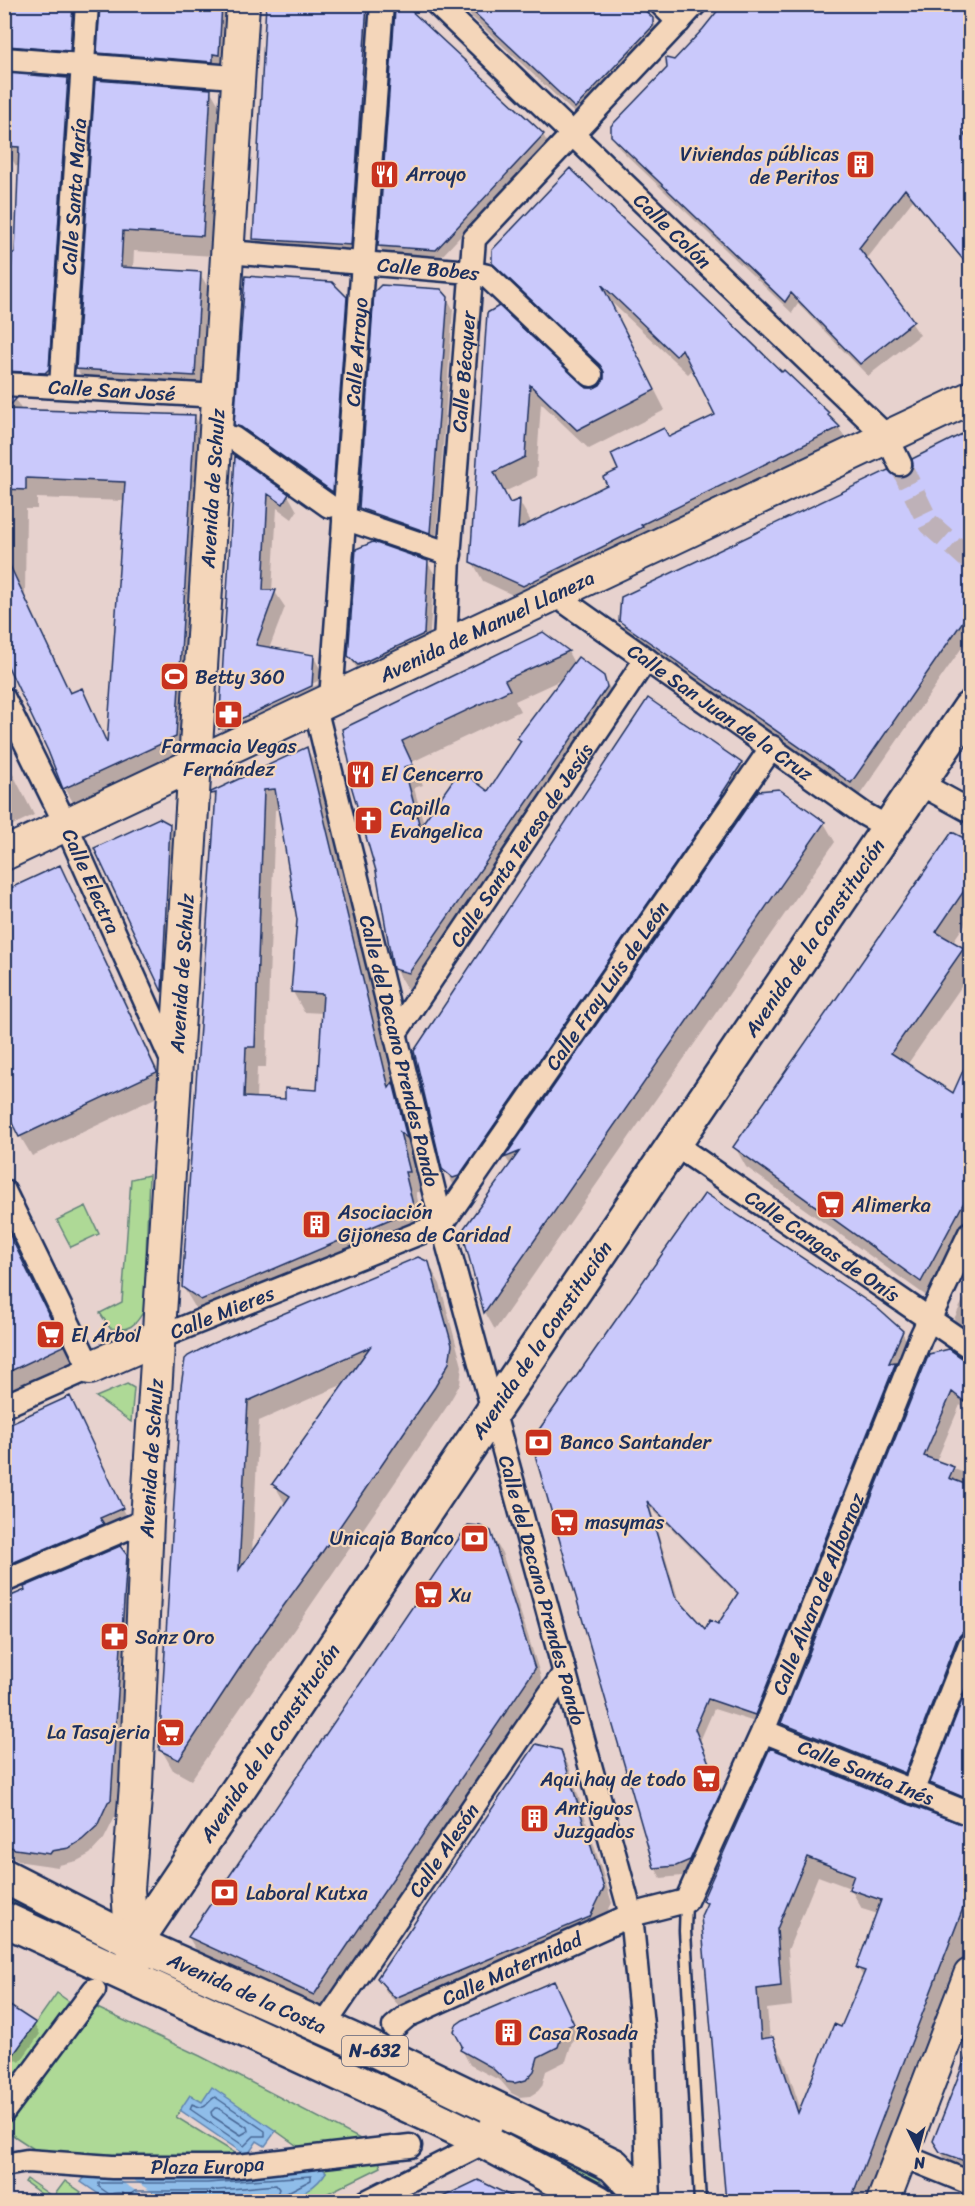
<svg xmlns="http://www.w3.org/2000/svg" width="975" height="2206" viewBox="0 0 975 2206" font-family="Sriracha,sans-serif">
	<rect width="100%" height="100%" fill="#e7d2ce"/>
	<filter id="ink" filterUnits="userSpaceOnUse"><feTurbulence type="fractalNoise" baseFrequency=".0167" numOctaves="2"/><feDisplacementMap in="SourceGraphic" scale="12" xChannelSelector="R" yChannelSelector="G"/><feConvolveMatrix kernelMatrix="1 2 1 2 8 2 1 2 1" color-interpolation-filters="sRGB"/></filter>
	<g filter="url(#ink)">
		<path fill="#aed996" stroke="#64847a" stroke-width="1.5" d="M149 1175 144 1310C136 1326 128 1332 110 1328L100 1313 122 1302 131 1179Z
			M86 1206 99 1234 71 1247 57 1220Z
			M127 1384 134 1388 131 1422 96 1397Z
			M4 1895 53 1918 49 1926 5 1905Z
			M167 1971 401 2082 397 2091 163 1979Z
			M57 1993 71 2003 4 2100V2068Z
			M93 2006 200 2056 368 2143 303 2150 276 2131 202 2103 191 2095 176 2117 245 2159 198 2163 40 2153 5 2130V2126Z
			M503 2129 596 2174 605 2188 499 2137Z
			M379 2161 381 2167 312 2201 268 2202 286 2200 326 2172 322 2168Z
			M27 2179 53 2197 65 2181 81 2192 78 2196 85 2201H36L41 2194 25 2182Z"/>
		<path fill="#8fbde9" stroke="#6184b1" stroke-width="1.5" d="M212 2087 276 2131 265 2146 257 2141 247 2156 180 2110 190 2095 202 2102Z
			M322 2168 326 2172C318 2185 302 2196 287 2199 280 2201 274 2199 268 2202H120L121 2200 117 2197 114 2201H109L81 2182 86 2176Z"/>
		<path fill="#e7d2ce" d="M114 2177H129L166 2201H152Z"/>
		<path fill="#0003" fill-rule="evenodd" d="M4 4H234L230 74 110 73 99 52 102 10 92 12 81 70 4 60Z
			M268 4H377L360 261 265 255 255 238Z
			M458 4H695L694 6H637L653 21 663 38 586 124Z
			M724 4H970V269L913 200 866 260 920 335 868 376 798 304 792 313 620 149 612 136 675 61 705 30Z
			M406 8 543 135 548 143 441 257 384 254 379 246Z
			M68 79 79 99 59 390 10 392 4 396V265H13L16 255 20 166H16L4 147V134Z
			M97 81 210 90 222 110 214 256 134 251 133 269 200 274 212 294 206 395 89 389 77 369Z
			M570 171 782 374 828 414 839 428 850 447 534 605 483 581 472 561 489 314 588 390 596 389 602 385 606 378 505 283 493 263ZM609 300 688 374 693 369 717 415 669 439 620 470 609 485 530 524V520L519 501 511 505 504 492 536 477 541 403 589 449 665 410Z
			M346 297 358 318 344 511 248 445 236 424Z
			M447 298 453 309 436 541 366 518 360 508Z
			M4 398 16 400 22 411 195 417 206 437 187 758 76 808 65 788 49 750 4 655ZM37 498 125 501 109 745 81 690 71 695 25 595 26 509H37Z
			M970 433V636L859 796 629 636 621 621 898 479 907 477 915 466 914 459Z
			M236 458 288 495 297 511 292 519 277 508 272 591 275 592 285 607 269 649 313 656 322 672 320 701 230 744 221 729ZM318 681 319 684 229 726V723Z
			M427 562 434 573 429 645 365 675 356 667 349 656Z
			M568 652 574 663 603 677 615 697 421 992 407 989 395 969 377 871 343 730ZM563 679 519 738 521 743 488 793 424 824 414 788 423 785 412 762 520 711 515 701Z
			M649 700 741 764 753 784 456 1189 444 1168Z
			M307 749 318 768 394 1087 404 1104 417 1155 410 1149 420 1192H416L424 1229 213 1319 195 1307 183 1287 217 802 213 793ZM280 809 299 920 293 992 304 1012 323 1013 318 1091 286 1100 256 1099 257 1067H266L275 810Z
			M4 757 34 815 4 829Z
			M759 792 824 823 835 842 495 1330 485 1312 464 1231 511 1166 506 1158Z
			M169 825 181 846 173 1008 96 849Z
			M953 834 970 843V917L952 943 963 949 970 962V974L907 1065 954 1096 970 1059V1229L932 1300 746 1167 735 1147Z
			M59 867 71 887 168 1092 32 1156 20 1136Z
			M4 1228 16 1246 74 1365 4 1397Z
			M428 1263 440 1284 462 1366 460 1384 446 1408 191 1780 173 1770 161 1749 183 1387ZM346 1383 274 1484 286 1505 252 1554 259 1421Z
			M970 1286V1339L963 1333 954 1319Z
			M902 1332 908 1343 761 1724 714 1709 700 1741 726 1803 695 1870 682 1876 661 1878 655 1868 533 1441ZM650 1507 738 1595 719 1626 706 1631 679 1602Z
			M949 1350 970 1362V1413L960 1405 936 1462 970 1475V1647L913 1787 791 1738 782 1723Z
			M75 1408 127 1519 19 1572 13 1562Z
			M490 1532 502 1553 545 1690 326 2014 201 1958 189 1938Z
			M126 1556 134 1570 118 1814 116 1815 104 1839 90 1854 77 1861 59 1865 58 1867 23 1862 4 1853V1601Z
			M970 1684V1810L940 1798 932 1783Z
			M560 1751 569 1766 612 1903 598 1931 404 2011 387 1993 379 1978Z
			M906 1806 970 1829V1939L869 2202H727L707 1907 704 1901ZM818 1876 850 1888 862 1909 878 1914 858 1968 864 1978 842 2029 801 2110 784 2059 773 2039H770L767 2009 792 2006 788 1950Z
			M553 1983 581 2038 572 2042 566 2061 546 2071 542 2086 538 2091 530 2096 519 2097 511 2093 501 2081 470 2065 462 2050Z
			M34 2025 40 2034 20 2062 4 2052Z
			M970 2049V2179L947 2163 935 2141Z"/>
		<g fill="none" stroke-linecap="round" stroke-linejoin="round">
			<path stroke="#496896" stroke-width="1.5" d="M215 2097 265 2131V2136H254L244 2146 190 2109 192 2104C209 2112 204 2103 215 2097Z
				M215 2108H218L247 2127 248 2131 241 2135 212 2116 211 2112Z
				M126 2202C126 2189 117 2193 109 2194L99 2187V2183H207L311 2176V2180L284 2194 282 2202
				M134 2202 132 2193 135 2191H207L276 2185 279 2189 274 2202
				M143 2202 208 2200 263 2195 265 2197V2202"/>
		</g>
		<path fill="#cac9fb" stroke="#1b2f5e" stroke-width="1.5" fill-rule="evenodd" d="M4 4H73L70 51 7 46V41H4Z
			M100 4H222L219 55 213 54V62L97 53Z
			M266 4H367L351 245 253 239Z
			M465 4H638L653 18V26L575 108Z
			M723 4H970V127L964 135 970 142V268L905 189 859 248 914 321 860 364 791 293 785 302 611 136V126L667 68 666 58 674 60 703 29Z
			M406 6 544 134 436 250 378 246 395 10Z
			M6 73 68 78 49 369 45 373 4 371V338H8L12 253H15L19 147 4 146Z
			M95 80 211 89 203 236 123 231 121 267 201 272 195 376 76 369Z
			M570 168 782 372 784 370 829 413 828 415 840 427 641 525 643 527 523 586 470 562 487 313 499 306 587 388H594L600 385 604 379V372L600 365 492 263V250ZM602 285 676 356 682 349 715 415 669 437 664 428 611 454 618 470 603 477 607 485 518 529 520 499 510 503 494 472 525 457 530 385 577 430 655 390Z
			M245 276 332 282 347 297 333 492 241 427 234 425Z
			M381 285 441 289 448 297 430 533 359 508 374 292Z
			M4 398H17L6 409 195 415 176 737 63 789 48 751 4 658V553L70 693 82 688 107 743 125 482 26 478V490L4 489Z
			M970 430V611L851 783 619 621 621 597 888 470 898 477 906 476 913 466 912 459Z
			M235 456 289 494 283 504 268 494 263 590H276L256 645 314 655 312 686 219 729Z
			M373 542 428 561 424 634 358 665 348 656 356 549Z
			M543 632 569 651 505 680 510 690 402 741 413 765 404 767 420 827 460 770 488 791 521 741 517 738 578 657 604 676 607 687 409 973 393 969 376 871 350 782 354 784 342 729Z
			M648 698 742 763 721 795H723L459 1176 453 1178 442 1169 414 1051Z
			M307 747 389 1088 393 1082 407 1138 400 1132 410 1172H405L414 1209 201 1300 182 1287 216 793 211 794V792ZM275 789 297 920 291 992 323 994 317 1090 285 1088V1099L244 1097 246 1047H255L264 790Z
			M779 789 825 822 484 1313 462 1231 519 1152 504 1158 758 791Z
			M159 818 170 824 162 992 94 848Z
			M952 832 970 841V871L964 882 968 885 936 932 964 948 891 1053 953 1093 970 1055V1191L921 1282 733 1147Z
			M60 865 157 1072 19 1137 4 1107V891Z
			M705 1193 876 1307 903 1331 889 1363 896 1362 755 1715 708 1699 695 1729 721 1792 690 1860 676 1866 654 1868 531 1441ZM647 1501 738 1593 718 1624 710 1620 705 1629 675 1596Z
			M4 1223 64 1346 4 1374Z
			M418 1257 429 1262 452 1345 449 1363 435 1387 321 1554 251 1651 179 1760 159 1750 181 1386 185 1359 188 1356 211 1344ZM370 1347 272 1484 290 1496 239 1570 248 1401Z
			M949 1349 962 1358 970 1360V1406L952 1392 924 1456 954 1467 949 1478 970 1486V1631L962 1633 957 1639 905 1773 781 1723 929 1354Z
			M70 1396 123 1508 100 1518 104 1524 12 1563 4 1547V1426Z
			M468 1525 480 1526 491 1531 535 1669 314 1995 188 1937Z
			M120 1546 127 1555 111 1800 108 1802 97 1826 82 1840 69 1848 52 1851 50 1854 15 1849 4 1844V1599L25 1590 24 1587Z
			M970 1680V1800L930 1783Z
			M536 1744 561 1750 604 1888 590 1917 395 1998 377 1978Z
			M770 1748 907 1804 970 1827V1890L850 2202H726L701 1916 707 1903 702 1901ZM807 1857 854 1875 849 1889 881 1900 856 1968 865 1971 841 2027 834 2024 798 2113 773 2037 761 2039 757 1989 781 1986 777 1929Z
			M554 1981 574 2024 564 2028 558 2047 538 2057 534 2071 526 2080 515 2083 507 2082 491 2067 460 2050 462 2046 454 2031 456 2025 463 2020Z
			M4 2002 36 2023 4 2068Z
			M969 2049H970V2163L940 2152 933 2141Z
			M478 2180 523 2202H432Z"/>
		<g fill="none" stroke-linecap="round" stroke-linejoin="round">
			<path stroke="#beb1b8" stroke-width="22" stroke-dasharray="22 11" stroke-linecap="butt" d="M900 464 929 524 970 560"/>
			<defs>
				<path id="lane" d="M686 1901 685 1931 700 2202"/>
				<g id="street">
					<path id="s1" d="M437 4 887 437 900 464"/>
					<path d="M661 4 679 22"/>
					<path d="M4 59 221 76"/>
					<path id="s2" d="M228 252 470 272 487 276 591 375"/>
					<path id="s3" d="M4 384 219 396"/>
					<path id="s4" d="M61 386 87 4"/>
					<path d="M233 438 329 506"/>
					<path d="M344 518 450 554"/>
					<path id="s5" d="M554 594 864 814 889 828"/>
					<path id="s6" d="M445 645 449 557 474 239 695 4"/>
					<path id="s7" d="M4 699 66 825 174 1065"/>
					<path id="s8" d="M331 699 382 4"/>
					<path id="s9" d="M315 707 442 1224 631 1915 643 2035 649 2202"/>
					<path d="M919 783 970 811"/>
					<path id="s10" d="M396 1032 646 659"/>
					<path id="s11" d="M674 1144 970 1347"/>
					<path d="M4 1191 90 1368 4 1406"/>
					<path id="s12" d="M442 1224 772 747"/>
					<path id="s13" d="M158 1338 442 1224"/>
					<path d="M4 1581 147 1520"/>
					<path id="s14" d="M763 1731 970 1814"/>
					<path d="M912 1792 970 1644"/>
					<path id="s15" d="M323 2027 565 1672"/>
					<path id="s16" d="M394 2027 407 2016 631 1915 686 1901 763 1731 920 1339 970 1233"/>
					<path d="M4 2111 94 1990"/>
					<path d="M901 2155 970 2183"/>
					<path id="s17" d="M4 2165 27 2161 112 2167H229L410 2146"/>
					<path d="M366 2202 485 2142 497 2109"/>
				</g>
				<g id="secondary">
					<path id="s18" d="M4 854 970 398"/>
					<path d="M90 1368 158 1338"/>
					<path id="s19" d="M135 1943 130 1920 128 1889 136 1785 147 1520 243 4"/>
					<path d="M883 2202 970 1975"/>
				</g>
				<g id="primary">
					<path id="s20" d="M4 1876 135 1943 366 2046 613 2165 633 2186 639 2202"/>
					<path d="M4 1919 429 2115 485 2142 598 2202"/>
					<path id="s21" d="M136 1979 132 1961 135 1943 464 1454 970 708"/>
				</g>
			</defs>
			<use href="#lane" stroke="#1b2f5e" stroke-width="15"/>
			<use href="#street" stroke="#1b2f5e" stroke-width="27"/>
			<use href="#secondary" stroke="#1b2f5e" stroke-width="36"/>
			<use href="#primary" stroke="#1b2f5e" stroke-width="38"/>
			<use href="#lane" stroke="#f4d6ba" stroke-width="10"/>
			<use href="#street" stroke="#f4d6ba" stroke-width="22"/>
			<use href="#secondary" stroke="#f4d6ba" stroke-width="32"/>
			<use href="#primary" stroke="#f4d6ba" stroke-width="33"/>
		</g>
	</g>
	<defs>
		<symbol id="building-square" viewBox="-11 -11 22 22"><rect x="-9" y="-9" width="18" height="18" rx="4" fill="#c8321e" stroke="#f4d6ba"/><path d="M-4-6H4V6H1V3H-1V6H-4ZM-2.5-4.3h1.7v1.8h-1.7ZM.8-4.3h1.7v1.8H.8ZM-2.5-1h1.7V.8h-1.7ZM.8-1h1.7V.8H.8Z" fill="#fff"/></symbol>
		<symbol id="restaurant-square" viewBox="-11 -11 22 22"><rect x="-9" y="-9" width="18" height="18" rx="4" fill="#c8321e" stroke="#f4d6ba"/><path d="M-5-6h1v4h1v-4h1v4h1v-4h1v5L-1.5 .5V6h-2V.5L-5-1ZM5-6V6H3V1.5H1.5Q1.5-4 5-6Z" fill="#fff"/></symbol>
		<symbol id="stadium-square" viewBox="-11 -11 22 22"><rect x="-9" y="-9" width="18" height="18" rx="4" fill="#c8321e" stroke="#f4d6ba"/><path d="M0-5a6.5 5 0 1 0 0 10a6.5 5 0 1 0 0-10ZM-3.5-1.8h7v3.6h-7Z" fill="#fff"/></symbol>
		<symbol id="pharmacy-square" viewBox="-11 -11 22 22"><rect x="-9" y="-9" width="18" height="18" rx="4" fill="#c8321e" stroke="#f4d6ba"/><path d="M-2-6h4v4h4v4h-4v4h-4v-4h-4v-4h4Z" fill="#fff"/></symbol>
		<symbol id="church-square" viewBox="-11 -11 22 22"><rect x="-9" y="-9" width="18" height="18" rx="4" fill="#c8321e" stroke="#f4d6ba"/><path d="M-1.2-6h2.4v3.5h3.3v2.4h-3.3V6h-2.4V-.1h-3.3v-2.4h3.3Z" fill="#fff"/></symbol>
		<symbol id="supermarket-square" viewBox="-11 -11 22 22"><rect x="-9" y="-9" width="18" height="18" rx="4" fill="#c8321e" stroke="#f4d6ba"/><path d="M-6-5.5h2.5l.6 2H6L4.5 2H-2.5L-4.4-4H-6ZM-1.5 3.2a1.3 1.3 0 1 0 .1 0ZM3 3.2a1.3 1.3 0 1 0 .1 0Z" fill="#fff"/></symbol>
		<symbol id="bank-square" viewBox="-11 -11 22 22"><rect x="-9" y="-9" width="18" height="18" rx="4" fill="#c8321e" stroke="#f4d6ba"/><path d="M-6-4H6V4H-6ZM0-2.3a2.3 2.3 0 1 0 0 4.6a2.3 2.3 0 1 0 0-4.6Z" fill="#fff"/></symbol>
	</defs>
	<g fill-rule="evenodd">
		<use href="#building-square" x="844" y="148" width="33" height="33"/>
		<use href="#restaurant-square" x="368" y="158" width="33" height="33"/>
		<use href="#stadium-square" x="158" y="660" width="33" height="33"/>
		<use href="#pharmacy-square" x="212" y="698" width="33" height="33"/>
		<use href="#restaurant-square" x="344" y="758" width="33" height="33"/>
		<use href="#church-square" x="352" y="804" width="33" height="33"/>
		<use href="#supermarket-square" x="814" y="1188" width="33" height="33"/>
		<use href="#building-square" x="300" y="1208" width="33" height="33"/>
		<use href="#supermarket-square" x="34" y="1318" width="33" height="33"/>
		<use href="#bank-square" x="522" y="1426" width="33" height="33"/>
		<use href="#supermarket-square" x="548" y="1506" width="33" height="33"/>
		<use href="#bank-square" x="458" y="1522" width="33" height="33"/>
		<use href="#supermarket-square" x="412" y="1578" width="33" height="33"/>
		<use href="#pharmacy-square" x="98" y="1620" width="33" height="33"/>
		<use href="#supermarket-square" x="154" y="1716" width="33" height="33"/>
		<use href="#supermarket-square" x="690" y="1762" width="33" height="33"/>
		<use href="#building-square" x="518" y="1802" width="33" height="33"/>
		<use href="#bank-square" x="208" y="1876" width="33" height="33"/>
		<use href="#building-square" x="492" y="2016" width="33" height="33"/>
	</g>
	<g text-anchor="middle" stroke-width="4.5" stroke-linejoin="round" paint-order="stroke">
		<rect fill="#f4d6ba" stroke="#5c617a" stroke-width="1.5" x="342" y="2036" width="66" height="30" rx="4.5"/>
		<g font-size="18" font-weight="bold" fill="#1b2f5e">
			<text x="375" y="2057">N-632</text>
		</g>
		<g font-size="20" fill="#1b2f5e" stroke="#f4d6ba" text-anchor="start">
			<text x="839" y="161" text-anchor="end">Viviendas públicas<tspan x="839" dy="23">de Peritos</tspan></text>
			<text x="406" y="181">Arroyo</text>
			<text x="195" y="684">Betty 360</text>
			<text x="229" y="753" text-anchor="middle">Farmacia Vegas<tspan x="229" dy="23">Fernández</tspan></text>
			<text x="381" y="781">El Cencerro</text>
			<text x="390" y="815">Capilla<tspan x="390" dy="23">Evangelica</tspan></text>
			<text x="852" y="1212">Alimerka</text>
			<text x="338" y="1219">Asociación<tspan x="338" dy="23">Gijonesa de Caridad</tspan></text>
			<text x="71" y="1342">El Árbol</text>
			<text x="560" y="1449">Banco Santander</text>
			<text x="585" y="1529">masymas</text>
			<text x="454" y="1545" text-anchor="end">Unicaja Banco</text>
			<text x="449" y="1602">Xu</text>
			<text x="135" y="1644">Sanz Oro</text>
			<text x="150" y="1739" text-anchor="end">La Tasajeria</text>
			<text x="686" y="1786" text-anchor="end">Aqui hay de todo</text>
			<text x="555" y="1815">Antiguos<tspan x="555" dy="23">Juzgados</tspan></text>
			<text x="246" y="1900">Laboral Kutxa</text>
			<text x="529" y="2040">Casa Rosada</text>
		</g>
		<g font-size="20" fill="#1b2f5e" stroke="#f4d6ba">
			<text dy="7" stroke="none"><textPath href="#s4" startOffset="190">Calle Santa María</textPath></text>
			<text dy="7" stroke="none"><textPath href="#s1" startOffset="327">Calle Colón</textPath></text>
			<text dy="7" stroke="none"><textPath href="#s2" startOffset="201">Calle Bobes</textPath></text>
			<text dy="7" stroke="none"><textPath href="#s8" startOffset="348">Calle Arroyo</textPath></text>
			<text dy="7" stroke="none"><textPath href="#s6" startOffset="274">Calle Bécquer</textPath></text>
			<text dy="7" stroke="none"><textPath href="#s3" startOffset="108">Calle San José</textPath></text>
			<text dy="7" stroke="none"><textPath href="#s19" startOffset="1458">Avenida de Schulz</textPath></text>
			<text dy="7" stroke="none"><textPath href="#s18" startOffset="534">Avenida de Manuel Llaneza</textPath></text>
			<text dy="7" stroke="none"><textPath href="#s5" startOffset="204">Calle San Juan de la Cruz</textPath></text>
			<text dy="7" stroke="none"><textPath href="#s10" startOffset="225">Calle Santa Teresa de Jesús</textPath></text>
			<text dy="7" stroke="none"><textPath href="#s7" startOffset="202">Calle Electra</textPath></text>
			<text dy="7" stroke="none"><textPath href="#s21" startOffset="1250">Avenida de la Constitución</textPath></text>
			<text dy="7" stroke="none"><textPath href="#s19" startOffset="972">Avenida de Schulz</textPath></text>
			<text dy="7" stroke="none"><textPath href="#s12" startOffset="290">Calle Fray Luis de León</textPath></text>
			<text dy="7" stroke="none"><textPath href="#s9" startOffset="354">Calle del Decano Prendes Pando</textPath></text>
			<text dy="7" stroke="none"><textPath href="#s11" startOffset="180">Calle Cangas de Onís</textPath></text>
			<text dy="7" stroke="none"><textPath href="#s13" startOffset="69">Calle Mieres</textPath></text>
			<text dy="7" stroke="none"><textPath href="#s21" startOffset="764">Avenida de la Constitución</textPath></text>
			<text dy="7" stroke="none"><textPath href="#s19" startOffset="486">Avenida de Schulz</textPath></text>
			<text dy="7" stroke="none"><textPath href="#s9" startOffset="912">Calle del Decano Prendes Pando</textPath></text>
			<text dy="7" stroke="none"><textPath href="#s16" startOffset="654">Calle Álvaro de Albornoz</textPath></text>
			<text dy="7" stroke="none"><textPath href="#s21" startOffset="278">Avenida de la Constitución</textPath></text>
			<text dy="7" stroke="none"><textPath href="#s14" startOffset="111">Calle Santa Inés</textPath></text>
			<text dy="7" stroke="none"><textPath href="#s15" startOffset="214">Calle Alesón</textPath></text>
			<text dy="7" stroke="none"><textPath href="#s16" startOffset="132">Calle Maternidad</textPath></text>
			<text dy="7" stroke="none"><textPath href="#s20" startOffset="270">Avenida de la Costa</textPath></text>
			<text dy="7" stroke="none"><textPath href="#s17" startOffset="204">Plaza Europa</textPath></text>
		</g>
	</g>
	<rect width="975" height="2206" fill="none" stroke="#f4d6ba" stroke-width="24"/>
	<rect x="12" y="12" width="951" height="2182" fill="none" stroke="#1b2f5e" stroke-width="2" filter="url(#ink)"/>
	<g transform="translate(918 2149) rotate(174)" stroke="#f4d6ba" stroke-width="4.5" paint-order="stroke">
	<path d="M0-4.5L10 22L0 15L-10 22Z" fill="#1b2f5e"/>
	<text y="-9" font-size="16" font-weight="bold" text-anchor="middle" fill="#1b2f5e">N</text>
	</g>
</svg>
